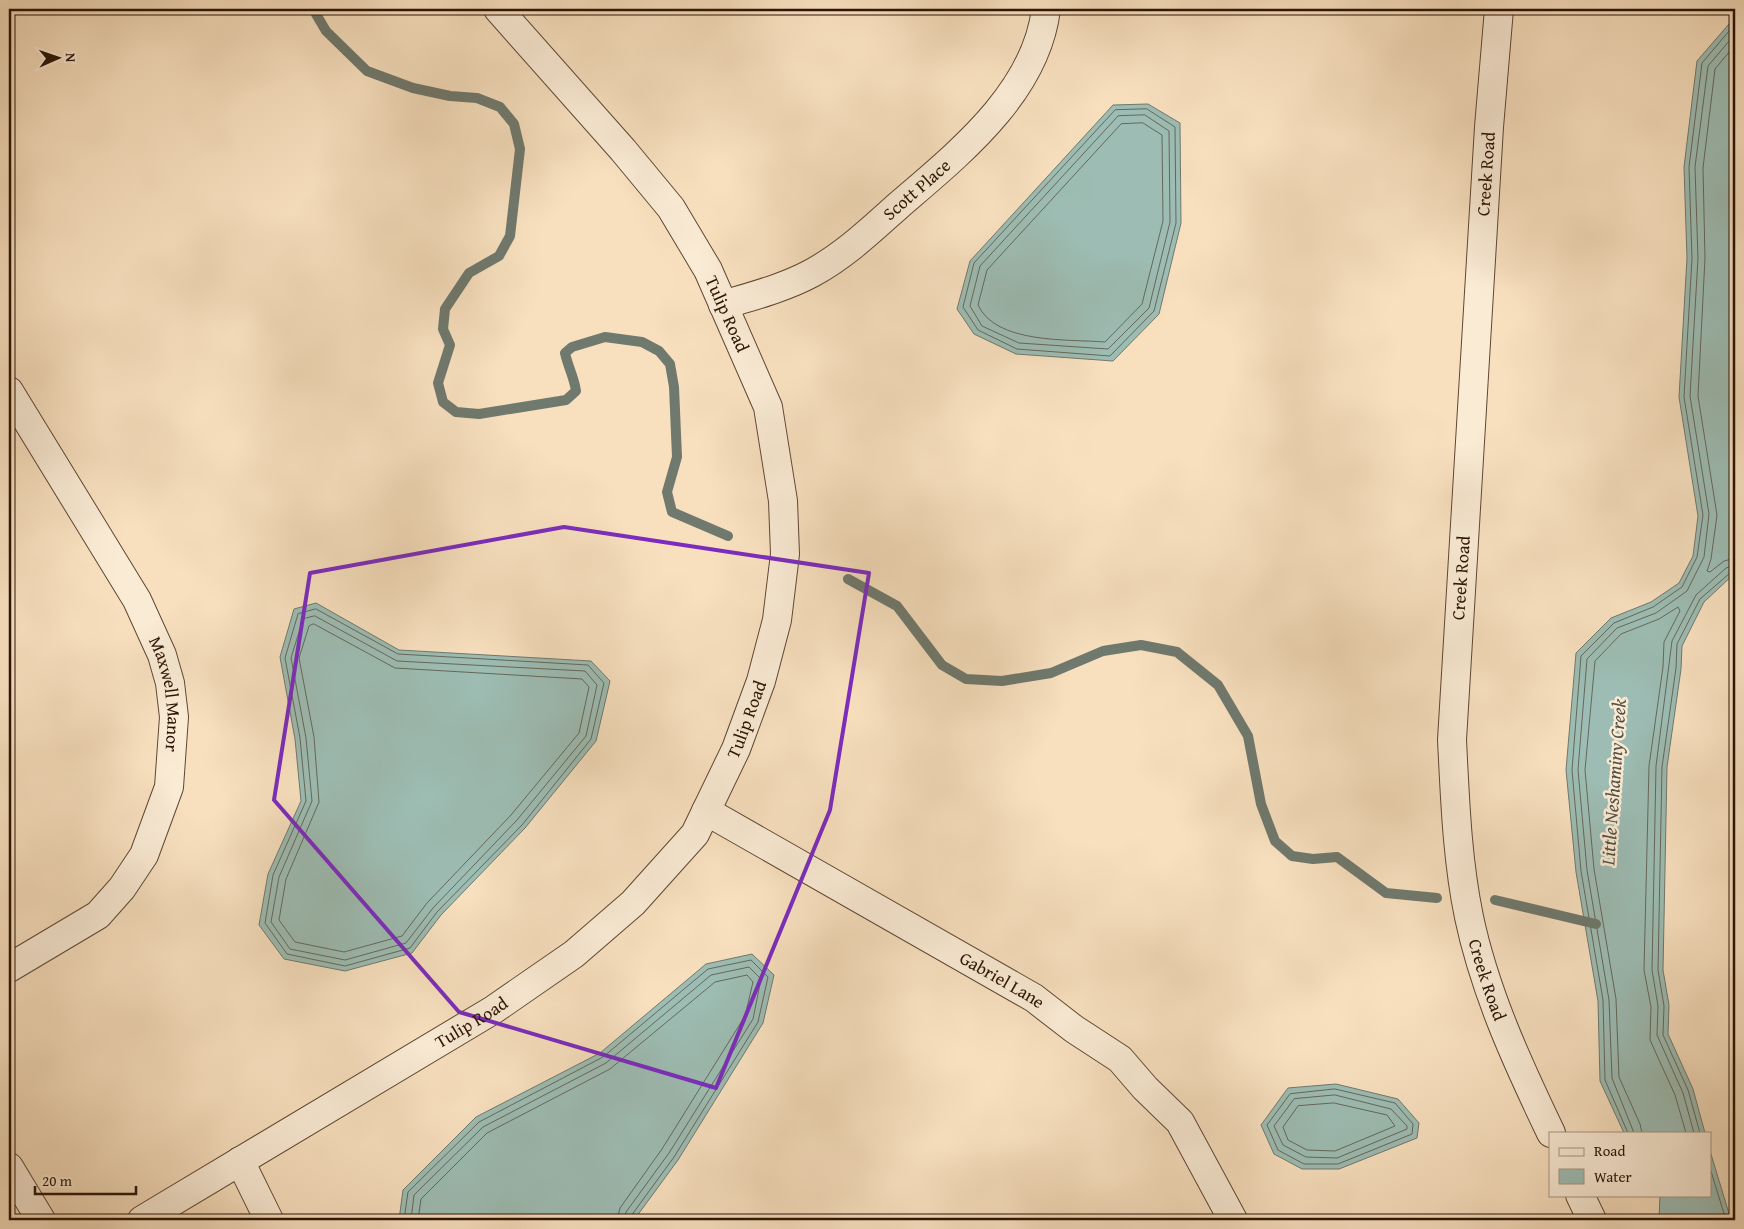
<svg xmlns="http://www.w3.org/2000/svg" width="1744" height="1229" viewBox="0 0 1744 1229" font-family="'Gentium Book Plus',serif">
	<rect width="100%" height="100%" fill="#f8e0bf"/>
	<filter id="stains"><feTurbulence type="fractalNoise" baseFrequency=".004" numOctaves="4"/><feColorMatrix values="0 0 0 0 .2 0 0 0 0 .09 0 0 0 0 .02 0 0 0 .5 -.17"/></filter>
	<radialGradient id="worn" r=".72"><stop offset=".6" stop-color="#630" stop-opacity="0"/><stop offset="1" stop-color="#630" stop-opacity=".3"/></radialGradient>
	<path fill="#9dbdb4" stroke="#6f796e" d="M1735 17V573L1704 602 1682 646 1681 669 1667 767 1663 970 1669 1005 1668 1034 1693 1089 1705 1133H1624L1600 1081 1598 1001 1576 872 1566 770 1576 653 1611 618 1651 602 1679 583 1693 556 1698 516 1679 397 1687 258 1684 167 1697 61Z
		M1148 104 1180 123 1181 223 1159 314 1113 361 1016 354 974 334 957 309 970 261 1113 105Z
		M316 603 399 650 591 661 610 681 596 741 525 828 441 915 412 953 345 971 284 959 259 925 268 874 301 801 295 739 280 657 294 609Z
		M752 954 774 975 763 1023 678 1160 634 1220H399L403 1190 476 1117 600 1053 706 964Z
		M1336 1084 1398 1099 1419 1123 1417 1138 1339 1169H1302L1274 1154 1261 1125 1288 1088Z
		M1710 1151 1731 1220H1659L1660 1195H1710Z"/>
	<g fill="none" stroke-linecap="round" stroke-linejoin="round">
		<path stroke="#64685c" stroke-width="1" d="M1735 45 1715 69 1703 168 1705 258 1698 396 1717 515 1711 559 1707 571 1710 572 1724 561 1735 558
			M1147 109 1175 127 1176 223 1154 311 1110 356 1017 349 978 330 963 307 974 263 1115 110Z
			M1145 115 1169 131 1170 222 1149 308 1108 349 1019 343 982 326 970 306 980 266 1118 116Z
			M1143 123 1162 135 1163 221 1142 304 1105 342C1067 339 996 344 978 305L987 270 1121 124Z
			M316 609 398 654 588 665 604 683 591 739 522 825 437 912 410 948 345 966 287 954 265 923 273 875 306 801 300 738 285 658 298 614Z
			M315 616 397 661 585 671 597 685 586 736 517 820 433 908 406 943 345 960 290 949 271 922 279 877 312 801 306 738 291 658 303 619Z
			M314 624 395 668 582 679 589 687 579 733 511 815 427 903 402 936 344 952 295 942 279 920 286 879 319 802 314 737 299 658 309 626Z
			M1335 1089 1395 1103 1413 1124 1412 1134 1338 1164H1304L1278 1150 1267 1125 1290 1094Z
			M1335 1095 1391 1109 1407 1126V1129L1337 1158 1306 1157 1283 1145 1274 1126 1294 1099Z
			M1334 1103 1387 1115 1395 1126 1335 1151 1307 1150 1288 1140 1283 1127 1298 1106Z
			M1628 1133 1605 1080 1603 1000 1581 871 1572 770 1581 656 1614 623 1653 607 1682 587 1697 557 1703 515 1684 397 1692 258 1689 167 1702 63 1735 24
			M1634 1133 1612 1078 1609 1000 1587 870 1578 770 1587 659 1617 628 1656 613 1687 591 1704 557 1709 514 1690 396 1698 258 1695 167 1708 66 1735 34
			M1642 1133 1640 1124 1619 1077 1616 999 1594 869 1585 770 1595 661 1621 634 1659 619 1678 607 1680 611 1664 642 1663 667 1649 766 1644 970 1651 1007 1650 1040 1675 1095 1686 1133
			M1694 1133 1683 1093 1657 1035 1658 1006 1652 970 1656 766 1672 641 1696 595 1726 568 1735 565
			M1700 1133 1688 1090 1663 1035 1664 1006 1658 970 1662 767 1676 668 1677 644 1700 599 1730 573 1735 571
			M1710 1168 1726 1220
			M404 1220 408 1192 479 1122 603 1057 708 969 751 960 768 977 758 1022 674 1157 631 1216 630 1220
			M411 1220 414 1195 483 1127 606 1063 711 975 749 967 761 979 753 1019 669 1153 626 1212 624 1220
			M418 1220 421 1199 487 1133 610 1069 715 982 747 975 753 982 745 1016 662 1149 620 1208 617 1220"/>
		<path stroke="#6f796e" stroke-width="10" d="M313 9 326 31 367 71 413 88 450 96 477 98 500 107 514 124 520 149 510 236 499 256 469 273 445 309 443 329 450 345 438 383 443 402 456 412 479 414 566 400 576 391C574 377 568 367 565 353L572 347 605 337 642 342 659 351 670 364 674 387 677 457 667 492 672 512 728 536
			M848 579 897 606 942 665 966 679 1002 681 1051 673 1103 651 1141 645 1177 652 1218 685 1248 736 1261 804 1275 841 1292 856 1313 859 1337 857 1386 893 1437 898
			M1495 900 1596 924"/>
		<defs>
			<g id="minor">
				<path id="s1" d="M1499 9 1489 127 1452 740C1455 799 1457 859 1469 917 1485 993 1518 1064 1551 1133"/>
				<path id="s2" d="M723 305C753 296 784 288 812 273 845 255 871 230 899 205 958 154 1036 93 1046 9"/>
				<path id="s3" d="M9 391 137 600 162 655 170 683 174 717 169 787 144 855 122 888 98 915 9 968"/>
				<path id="s4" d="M706 811 1034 998 1074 1029 1120 1059 1145 1088 1180 1122 1233 1220"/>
				<path d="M240 1161 269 1220"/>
				<path d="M9 1167 41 1220"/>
				<path d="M1580 1195 1592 1220"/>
				<path id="s5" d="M142 1220 493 1010 574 954 633 903 695 834 736 749 761 681 777 620 785 554 783 501 768 407 708 270 671 208 623 150 498 9"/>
			</g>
		</defs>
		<use href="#minor" stroke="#5e4733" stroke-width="30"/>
		<use href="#minor" stroke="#faebd5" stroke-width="28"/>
	</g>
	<path fill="none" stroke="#7b2cbf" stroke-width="4" stroke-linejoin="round" d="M564 527 869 573 830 810 716 1088 459 1012 274 800 310 573Z"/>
	<g text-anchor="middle" stroke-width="5" stroke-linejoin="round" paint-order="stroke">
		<g font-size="18" fill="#2b1404" stroke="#faebd5">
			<text transform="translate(1486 174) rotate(-86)" y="6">Creek Road</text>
			<text dy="6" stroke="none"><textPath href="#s2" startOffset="229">Scott Place</textPath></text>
			<text transform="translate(727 314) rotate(66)" y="6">Tulip Road</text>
			<text transform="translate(1461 578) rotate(-86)" y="6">Creek Road</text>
			<text dy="6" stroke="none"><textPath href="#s3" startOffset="345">Maxwell Manor</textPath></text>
			<text dy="6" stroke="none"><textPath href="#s5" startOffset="804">Tulip Road</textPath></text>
			<text dy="6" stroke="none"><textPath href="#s1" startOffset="976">Creek Road</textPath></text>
			<text dy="6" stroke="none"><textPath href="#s4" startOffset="341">Gabriel Lane</textPath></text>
			<text dy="6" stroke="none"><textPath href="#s5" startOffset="384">Tulip Road</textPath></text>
		</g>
		<g font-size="19" font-style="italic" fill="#534f42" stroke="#faebd5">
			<text transform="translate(1613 782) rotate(-86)" y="7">Little Neshaminy Creek</text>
		</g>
	</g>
	<rect width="1744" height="1229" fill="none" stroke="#f8e0bf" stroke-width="30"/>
	<rect x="10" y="10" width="1724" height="1209" fill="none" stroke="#2b1404" stroke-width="2.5"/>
	<rect x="15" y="15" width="1714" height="1199" fill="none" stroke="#2b1404"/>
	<rect x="1549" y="1132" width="162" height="65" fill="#faebd5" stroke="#a79581"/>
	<rect x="1559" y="1148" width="25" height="8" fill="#faebd5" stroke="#a79581"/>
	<text x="1594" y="1156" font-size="15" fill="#2b1404">Road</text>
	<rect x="1559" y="1169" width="25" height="15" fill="#9dbdb4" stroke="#a79581"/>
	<text x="1594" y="1182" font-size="15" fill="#2b1404">Water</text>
	<g transform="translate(58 58) rotate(88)" stroke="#faebd5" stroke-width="4" paint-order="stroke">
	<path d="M0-4L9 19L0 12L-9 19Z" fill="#2b1404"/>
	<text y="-8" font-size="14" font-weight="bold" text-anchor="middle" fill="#2b1404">N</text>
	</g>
	<path d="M35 1186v8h101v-8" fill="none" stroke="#2b1404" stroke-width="2.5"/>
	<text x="42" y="1186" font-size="15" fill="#2b1404" stroke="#faebd5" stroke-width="4" paint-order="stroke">20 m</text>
	<rect width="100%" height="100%" filter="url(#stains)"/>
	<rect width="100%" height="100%" fill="url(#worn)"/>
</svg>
